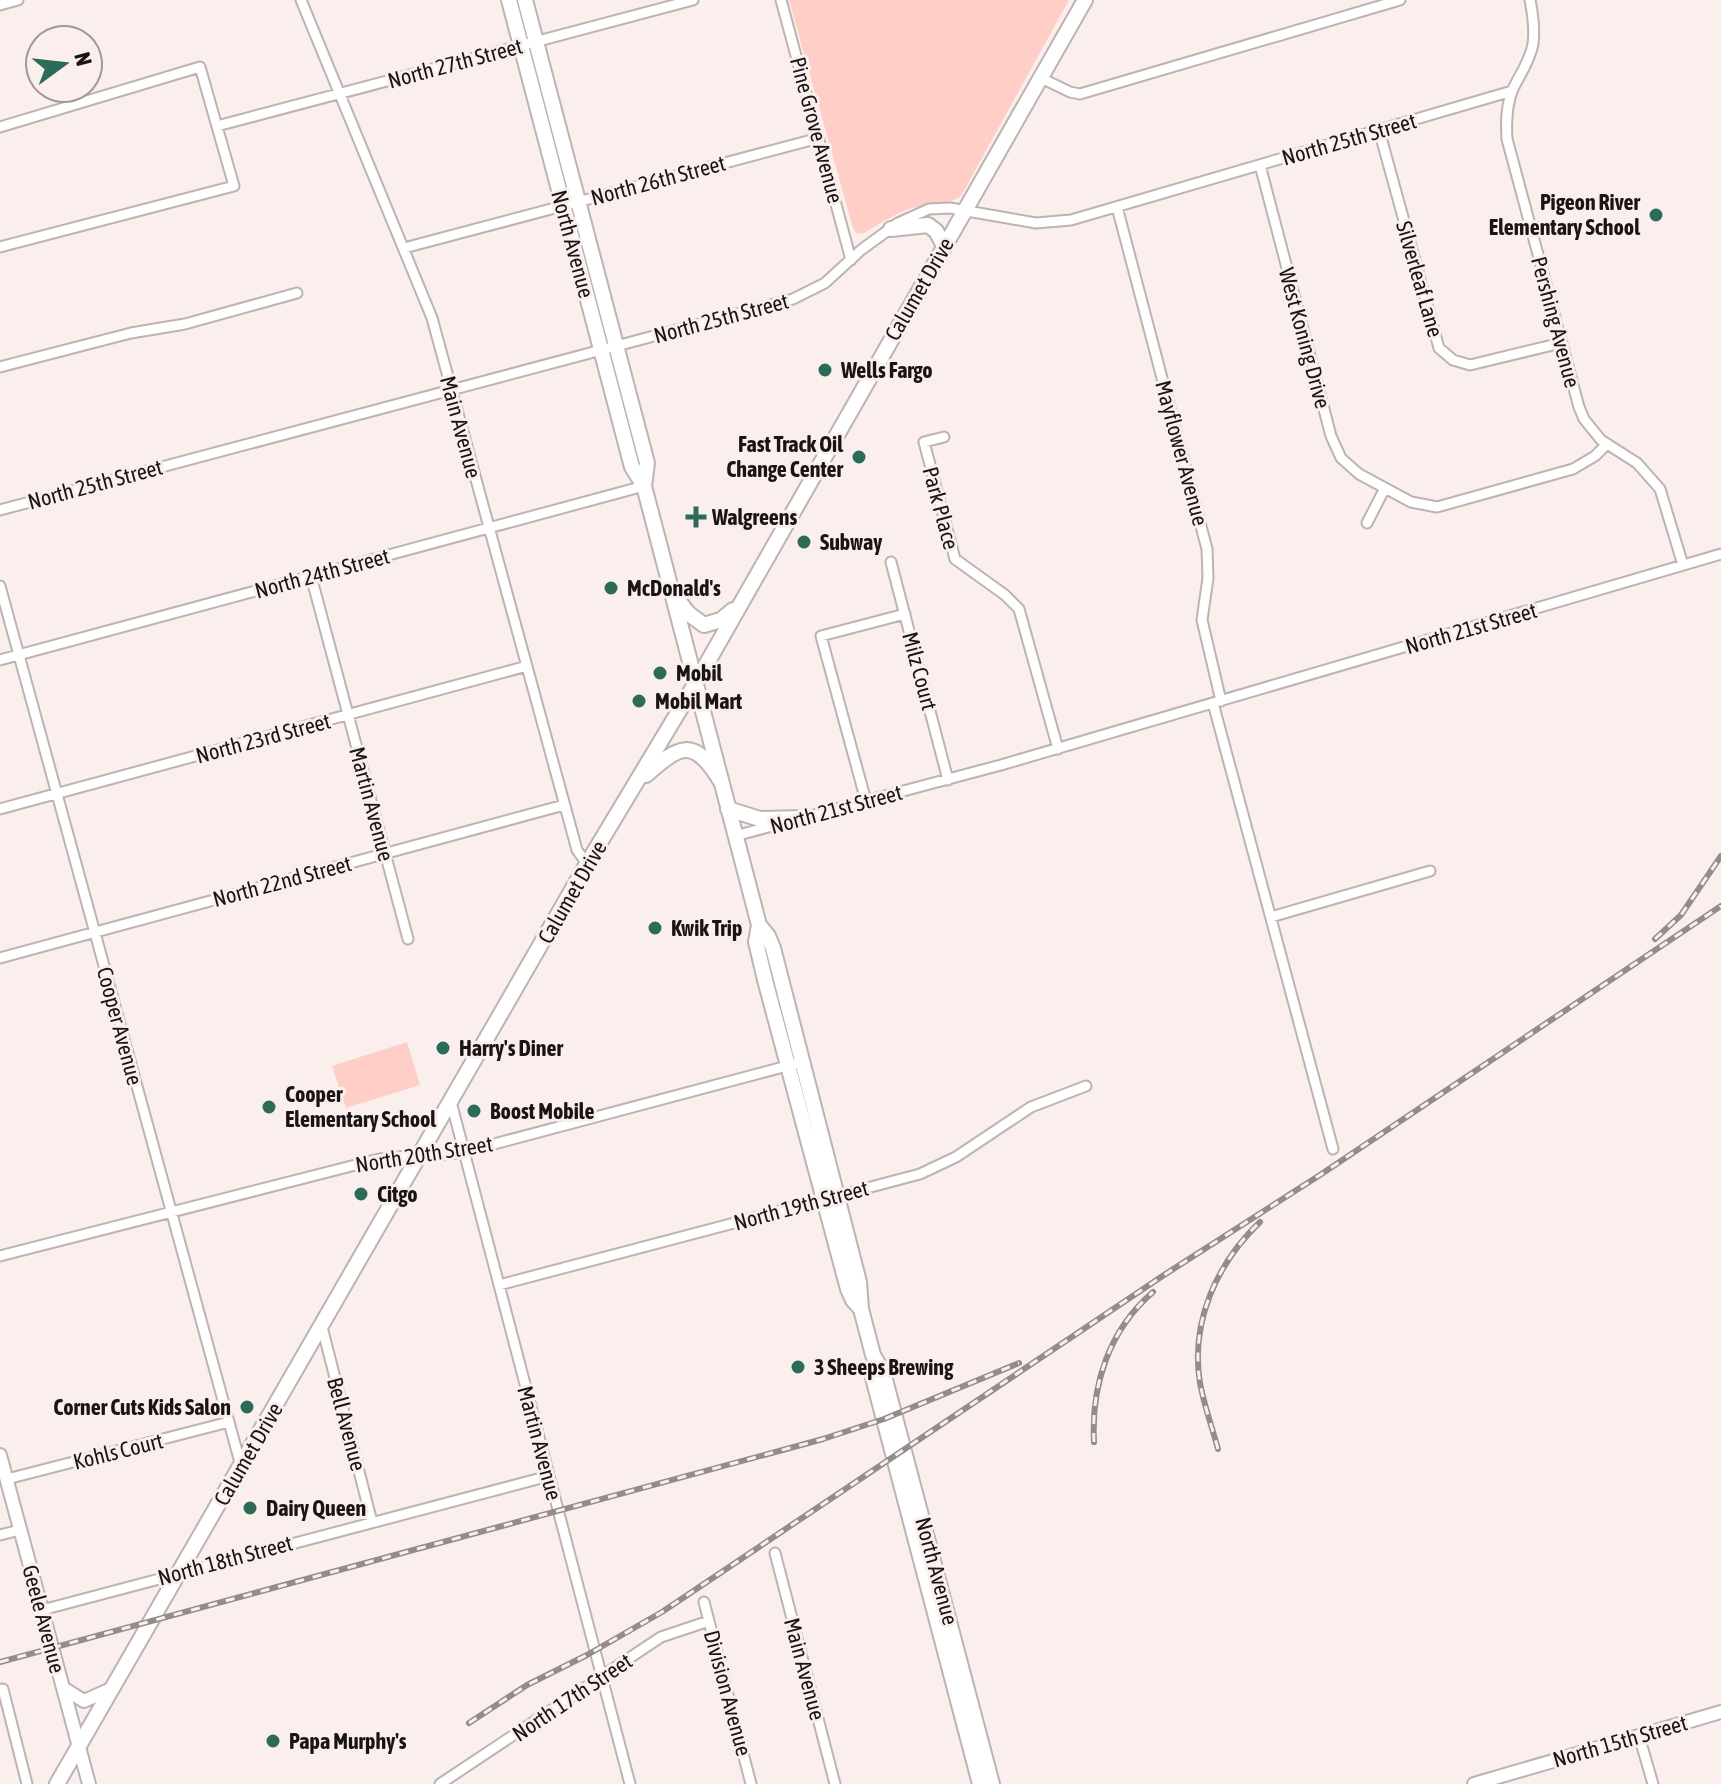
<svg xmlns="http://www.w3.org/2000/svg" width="1721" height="1784" viewBox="0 0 1721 1784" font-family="'Asap Condensed',sans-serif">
	<rect width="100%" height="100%" fill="#faefed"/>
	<path fill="#fecec7" d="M789 0H1069L961 196C949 205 928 204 912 208 894 214 878 225 862 234L856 233 853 228Z
		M407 1042 420 1085 346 1108 332 1066Z"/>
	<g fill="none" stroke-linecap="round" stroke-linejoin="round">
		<defs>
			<path id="minor" d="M301 0 432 318 577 850 587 864
				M781 0 851 260
				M1530 0C1533 15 1535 29 1533 44 1530 61 1520 74 1513 89 1506 105 1506 122 1507 139L1579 407 1584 419 1601 440 1637 463 1660 489 1683 565
				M0 5 18 0
				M1041 78 1070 92 1080 94 1400 0
				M217 126 693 0
				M0 127 200 67 234 186 0 247
				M1379 130 1439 348 1453 360 1470 365 1561 343
				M1260 165 1331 436 1341 458 1359 474 1411 502 1437 507 1573 469 1595 456 1606 445
				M1117 207 1207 549 1208 578 1202 620 1221 701
				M404 248 819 138
				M0 367 131 333 185 324 297 293
				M944 437 924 442 955 559 1005 595 1019 609 1058 749
				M0 510 793 299 825 283 861 250 898 223 929 209 950 208 1036 223 1071 220 1512 91
				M1367 523 1385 488
				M891 562 948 780
				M311 576 408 939
				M0 586 241 1466
				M0 660 644 486
				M1213 703 1333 1149
				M866 801 821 636 905 614
				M0 809 527 666
				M802 818 1001 765 1721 554
				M735 836 783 823
				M1271 917 1430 871
				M0 958 564 805
				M451 1102 630 1784
				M0 1256 375 1160C404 1154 434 1157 464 1152L802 1062
				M499 1285 920 1174 956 1157 1031 1107 1086 1086
				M322 1327 372 1522
				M7 1479 229 1422
				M0 1535 20 1530
				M775 1553 835 1784
				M704 1602 751 1784
				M42 1610 549 1476
				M0 1690 3 1689 27 1784
				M1639 1736 1653 1784
				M440 1784 661 1637 709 1621"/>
			<path id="tertiary" d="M0 1455 89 1784
				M63 1688 84 1701 111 1689
				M1474 1784 1721 1712"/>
			<path id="secondary" d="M509 0 632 467 644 486 759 925 768 936 773 948 859 1282 861 1309 873 1355 883 1372 992 1784
				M525 0 647 463 644 486
				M728 809 760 819 804 818
				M759 925 756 942 765 980 848 1289 853 1300 861 1309
				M875 1361 872 1374 980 1784"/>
			<path id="primary" d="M891 229 928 225 936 231 944 246
				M670 590 689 614 704 625 721 620 733 610
				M646 775C679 746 693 736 720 780
				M57 1784 587 864 694 686 1085 0"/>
		</defs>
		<use href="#minor" stroke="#bdb3b1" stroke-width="13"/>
		<use href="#tertiary" stroke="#bdb3b1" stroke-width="16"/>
		<use href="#secondary" stroke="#bdb3b1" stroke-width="18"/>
		<use href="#primary" stroke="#bdb3b1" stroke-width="18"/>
		<use href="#minor" stroke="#fff" stroke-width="9"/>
		<use href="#tertiary" stroke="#fff" stroke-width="12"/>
		<use href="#secondary" stroke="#fff" stroke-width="14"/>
		<use href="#primary" stroke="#fff" stroke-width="14"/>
		<defs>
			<path id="rail" d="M1655 939 1681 915 1721 856
				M1094 1442C1091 1385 1109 1330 1153 1292
				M1218 1449C1212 1427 1204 1405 1200 1383 1190 1322 1217 1263 1260 1222
				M0 1662 823 1439 884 1419 1019 1363
				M469 1723 527 1685 587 1655 662 1612 1164 1275 1320 1175 1721 906"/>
		</defs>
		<use href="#rail" stroke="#948c8b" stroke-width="6"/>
		<use href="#rail" stroke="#faefed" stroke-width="3" stroke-dasharray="9" stroke-linecap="butt"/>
	</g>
	<g fill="#2c6b58" stroke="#faefed" stroke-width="3">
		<circle cx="1656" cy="215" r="8"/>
		<circle cx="825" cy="370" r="8"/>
		<circle cx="859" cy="457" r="8"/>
		<path d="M692 505h8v8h8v8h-8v8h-8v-8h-8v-8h8z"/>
		<circle cx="804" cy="542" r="8"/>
		<circle cx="611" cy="588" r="8"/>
		<circle cx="660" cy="673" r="8"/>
		<circle cx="639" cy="701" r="8"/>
		<circle cx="655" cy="928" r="8"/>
		<circle cx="443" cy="1048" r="8"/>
		<circle cx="269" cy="1107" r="8"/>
		<circle cx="474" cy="1111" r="8"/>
		<circle cx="361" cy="1194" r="8"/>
		<circle cx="798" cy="1367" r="8"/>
		<circle cx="247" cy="1407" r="8"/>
		<circle cx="250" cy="1508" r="8"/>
		<circle cx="273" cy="1741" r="8"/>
	</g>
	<g text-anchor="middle" stroke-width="6" stroke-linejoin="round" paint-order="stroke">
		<g font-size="22" fill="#191515" stroke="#faefed">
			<text transform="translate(455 63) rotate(-15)" y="8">North 27th Street</text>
			<text transform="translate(817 130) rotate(75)" y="8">Pine Grove Avenue</text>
			<text transform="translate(1349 139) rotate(-16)" y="8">North 25th Street</text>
			<text transform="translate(658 180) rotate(-15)" y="8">North 26th Street</text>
			<text transform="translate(573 244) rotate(75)" y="8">North Avenue</text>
			<text transform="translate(1420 279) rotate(74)" y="8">Silverleaf Lane</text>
			<text transform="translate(919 289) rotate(-60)" y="8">Calumet Drive</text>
			<text transform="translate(721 318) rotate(-15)" y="8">North 25th Street</text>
			<text transform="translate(1556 322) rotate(75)" y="8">Pershing Avenue</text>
			<text transform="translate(1305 338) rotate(75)" y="8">West Koning Drive</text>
			<text transform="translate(461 427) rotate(75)" y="8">Main Avenue</text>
			<text transform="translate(1182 453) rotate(75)" y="8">Mayflower Avenue</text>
			<text transform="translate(95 484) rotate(-15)" y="8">North 25th Street</text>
			<text transform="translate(941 508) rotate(75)" y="8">Park Place</text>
			<text transform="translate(322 573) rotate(-15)" y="8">North 24th Street</text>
			<text transform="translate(1471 628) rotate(-16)" y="8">North 21st Street</text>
			<text transform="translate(920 671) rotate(75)" y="8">Milz Court</text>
			<text transform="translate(263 738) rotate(-15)" y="8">North 23rd Street</text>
			<text transform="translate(372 804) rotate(75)" y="8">Martin Avenue</text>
			<text transform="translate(836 809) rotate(-15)" y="8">North 21st Street</text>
			<text transform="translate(282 881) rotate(-15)" y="8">North 22nd Street</text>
			<text transform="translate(572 892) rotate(-60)" y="8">Calumet Drive</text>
			<text transform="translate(120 1026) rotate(75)" y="8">Cooper Avenue</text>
			<text transform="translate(424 1154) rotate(-9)" y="8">North 20th Street</text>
			<text transform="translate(801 1205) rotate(-15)" y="8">North 19th Street</text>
			<text transform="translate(347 1424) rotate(75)" y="8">Bell Avenue</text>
			<text transform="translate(540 1443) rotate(75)" y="8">Martin Avenue</text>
			<text transform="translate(118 1451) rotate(-14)" y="8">Kohls Court</text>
			<text transform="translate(248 1454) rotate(-60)" y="8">Calumet Drive</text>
			<text transform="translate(225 1560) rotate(-15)" y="8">North 18th Street</text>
			<text transform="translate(937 1571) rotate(75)" y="8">North Avenue</text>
			<text transform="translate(44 1619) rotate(75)" y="8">Geele Avenue</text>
			<text transform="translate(805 1669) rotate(75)" y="8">Main Avenue</text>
			<text transform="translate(728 1693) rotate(75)" y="8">Division Avenue</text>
			<text transform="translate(572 1697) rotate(-34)" y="8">North 17th Street</text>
			<text transform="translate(1620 1741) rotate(-16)" y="8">North 15th Street</text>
		</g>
		<g font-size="22" font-weight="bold" fill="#191515" stroke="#faefed" text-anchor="start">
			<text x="1640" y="210" text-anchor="end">Pigeon River<tspan x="1640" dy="25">Elementary School</tspan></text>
			<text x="841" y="378">Wells Fargo</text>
			<text x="843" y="452" text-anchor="end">Fast Track Oil<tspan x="843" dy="25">Change Center</tspan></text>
			<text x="712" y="525">Walgreens</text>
			<text x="820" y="550">Subway</text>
			<text x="627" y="596">McDonald's</text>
			<text x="676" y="681">Mobil</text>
			<text x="655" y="709">Mobil Mart</text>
			<text x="671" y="936">Kwik Trip</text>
			<text x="459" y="1056">Harry's Diner</text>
			<text x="285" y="1102">Cooper<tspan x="285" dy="25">Elementary School</tspan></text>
			<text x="490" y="1119">Boost Mobile</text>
			<text x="377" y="1202">Citgo</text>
			<text x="814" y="1375">3 Sheeps Brewing</text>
			<text x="231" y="1415" text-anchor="end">Corner Cuts Kids Salon</text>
			<text x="266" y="1516">Dairy Queen</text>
			<text x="289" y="1749">Papa Murphy's</text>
		</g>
	</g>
	<g transform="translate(64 64) rotate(75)"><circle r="38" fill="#faefed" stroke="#a09897" stroke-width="2"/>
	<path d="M0-6L14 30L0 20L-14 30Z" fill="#2c6b58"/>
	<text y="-12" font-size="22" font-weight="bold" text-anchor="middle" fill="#191515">N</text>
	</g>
</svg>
